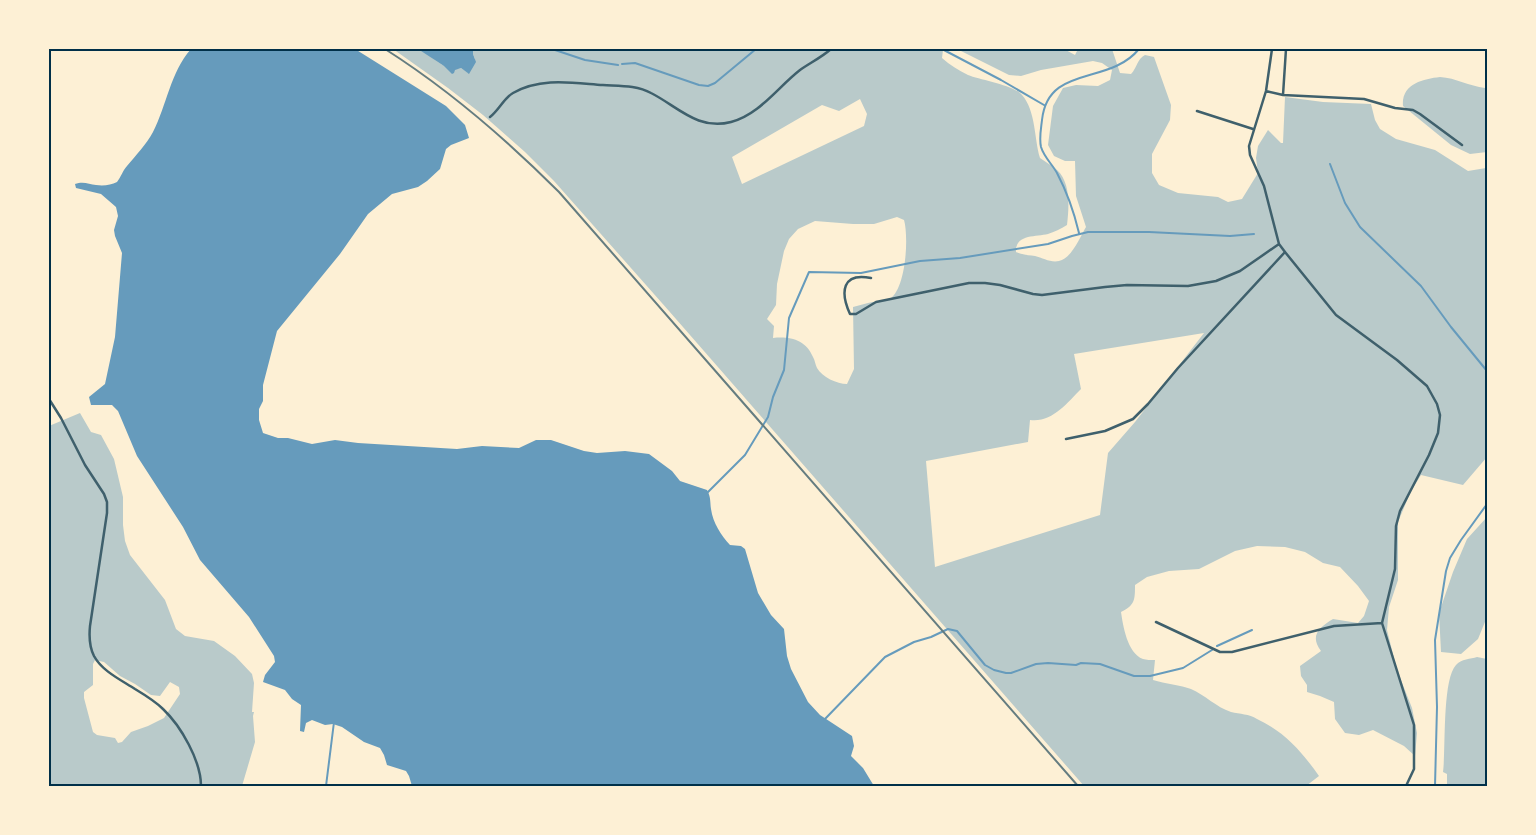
<svg xmlns="http://www.w3.org/2000/svg" width="1536" height="835" viewBox="0 0 1536 835" font-family="Signika,sans-serif">
	<rect width="100%" height="100%" fill="#fdf0d5"/>
	<path fill="#b9caca" fill-rule="evenodd" d="M393 49C401 49 413 47 420 50 435 57 444 72 461 68L468 73 475 59 473 54V49H948L943 50 942 58C950 65 958 70 968 75 980 80 1014 85 1022 95 1036 111 1034 138 1040 158 1045 162 1052 165 1057 170 1071 183 1069 207 1067 225 1061 229 1054 232 1048 234 1036 237 1015 234 1016 252 1023 255 1028 255 1035 256 1043 258 1051 263 1059 261 1072 258 1080 237 1086 227L1076 196 1075 161H1065L1054 156 1048 145 1053 106 1063 88 1076 85 1098 86 1110 80 1112 70 1102 63 1093 61 1041 70 1021 76 1009 75 957 49H1064L1075 55 1078 49H1112L1120 73 1131 74C1137 68 1137 59 1145 55L1154 57 1171 105 1170 120 1152 154V173L1159 185 1178 193 1218 197 1228 202 1242 199 1258 173 1256 158 1258 146 1268 130 1281 143H1283L1285 97 1323 102 1371 104 1375 120 1380 129 1396 139 1435 150 1468 171 1486 168 1487 166V457L1463 485 1421 475 1411 491 1398 522V580L1389 607 1387 630 1397 670 1412 708 1417 733 1415 756 1404 746 1373 730 1359 735 1345 733 1335 719 1334 702 1320 696 1307 692V685L1301 676 1300 666 1321 651C1309 635 1320 627 1333 619L1358 623 1364 616 1369 601 1358 586 1340 567 1323 563 1305 552 1285 547 1257 546 1235 551 1199 569 1169 571 1147 577 1135 585C1135 600 1135 605 1121 612 1123 625 1127 653 1143 659 1146 660 1151 660 1155 660L1153 680C1165 684 1181 685 1191 689 1205 695 1216 707 1231 712 1240 714 1249 714 1257 719 1285 732 1302 752 1319 776L1306 786H1084L669 311 554 181 525 152 483 115 448 88ZM860 99 867 114 864 126 742 184 732 157 822 105 839 111ZM897 217 904 220C909 237 906 292 888 300 882 302 874 301 868 303 863 304 858 306 853 307L854 369 847 384C837 384 822 377 817 368 815 364 815 360 813 357 806 340 790 336 773 338L774 326 767 319 776 305 777 284 784 251 789 239 798 229 815 221 853 224H874ZM1204 333 1135 422 1108 453 1100 515 935 567 926 461 1028 442 1030 420C1052 423 1067 403 1081 389L1074 354Z
		M1440 77C1456 78 1469 86 1485 88L1487 86V152L1470 154 1451 145 1403 106C1401 84 1423 79 1440 77Z
		M80 413 91 432 101 435 114 459 123 497V525L125 541 130 555 165 600 176 629 185 636 214 641 235 656 252 674 254 683 252 712H254L253 716 255 742 242 786H49V426ZM95 660 104 662 120 676 135 684 151 695 160 696 170 682 179 687 180 694 164 718 148 726 131 732 122 742 118 743 115 738 97 735 93 732 84 698V692L93 685V664Z
		M1487 517V617L1478 639 1461 654 1441 652 1439 613 1453 572 1467 539Z
		M1477 657 1487 659V786H1447V774L1443 772C1446 749 1442 680 1456 665 1461 659 1471 659 1477 657Z"/>
	<path fill="#669bbc" d="M191 49H355L446 106 465 125 469 138 451 145 446 149 440 169 427 181 418 187 392 194 368 214 340 254 277 331 263 385V401L259 409V420L263 433 278 438H288L312 444 335 440 358 443 457 449 482 446 519 448 536 440H551L584 451 597 453 625 451 649 454 672 471 680 481 707 490C711 497 710 502 711 509 713 523 721 535 730 545L741 546 745 549 758 593 771 615 784 629 787 656 791 669 808 702 820 715 852 736 854 746 851 756 863 768 874 786H412L409 776 406 771 387 765 384 755 380 748 364 742 342 727 333 724 325 725 312 720 306 723 304 732 300 731 301 705 292 699 285 690 263 682 265 675 275 662 274 656 249 617 200 560 183 527 137 456 118 411 112 405H91L89 397 105 384 115 337 122 253 115 236 114 230 118 216 116 207 101 194 76 188 75 184C83 181 89 184 96 185 104 186 111 185 117 182 121 177 123 170 127 166 136 155 146 145 153 132 167 105 170 73 191 49Z
		M418 49H473V54L476 62 469 74 461 68 455 70 454 73 452 74 444 66Z"/>
	<g fill="none" stroke-linecap="round" stroke-linejoin="round">
		<path stroke="#669bbc" stroke-width="2" d="M552 49 585 60 618 65
			M942 49 1001 80 1044 105
			M622 64 635 63 699 85 708 86 715 83 756 49
			M1330 164 1345 203 1360 227 1421 286 1451 327 1487 371
			M1079 233C1074 212 1067 192 1057 173 1052 164 1044 157 1041 147 1039 138 1041 129 1042 120 1048 64 1109 86 1139 49
			M707 493 745 455 768 417 773 397 784 370 789 318 809 272 861 273 920 261 960 258 1048 244 1072 236 1088 232H1149L1230 236 1254 234
			M1217 646 1252 630
			M824 720 885 657 914 642 931 637 948 629 957 631 985 665 994 670 1006 673H1011L1036 664 1048 663 1076 665 1081 663 1100 664 1134 676H1150L1183 668 1212 650
			M326 786 334 722
			M1435 786 1437 707 1435 640 1446 571 1450 558 1461 540 1487 504"/>
		<path stroke="#3f606c" stroke-width="2.5" d="M1272 49 1266 91 1249 146 1250 155 1264 186 1279 244 1285 252 1336 315 1397 360 1427 386 1437 404 1440 415 1438 433 1429 455 1400 511 1396 526 1395 569 1382 623 1414 725V769L1406 786
			M1266 91 1283 95 1364 99 1395 108 1413 110 1420 114 1462 145
			M1283 95 1286 49
			M1197 111 1253 129
			M490 117C499 110 504 98 513 93 541 77 573 83 603 85 619 86 637 85 651 93 677 106 698 131 731 122 759 115 778 87 800 70 810 63 822 57 831 49
			M871 278C842 272 840 292 850 314H856L876 302 969 283H985L1000 285 1033 294 1042 295 1105 287 1127 285 1188 286 1216 281 1240 271 1279 244
			M49 399 61 418 85 465 104 494 107 502V513L90 626C89 636 89 646 94 656 102 671 121 680 135 689 145 695 155 701 163 709 181 726 201 761 201 786
			M1066 439 1105 431 1133 419 1148 404 1178 368 1285 252
			M1156 622 1220 652H1232L1334 626 1382 623"/>
		<path stroke="#657d81" stroke-width="2" d="M385 49C448 89 506 139 559 192L1078 786"/>
	</g>
	<rect width="1536" height="835" fill="none" stroke="#fdf0d5" stroke-width="100"/>
	<rect x="50" y="50" width="1436" height="735" fill="none" stroke="#003049" stroke-width="2"/>
</svg>
